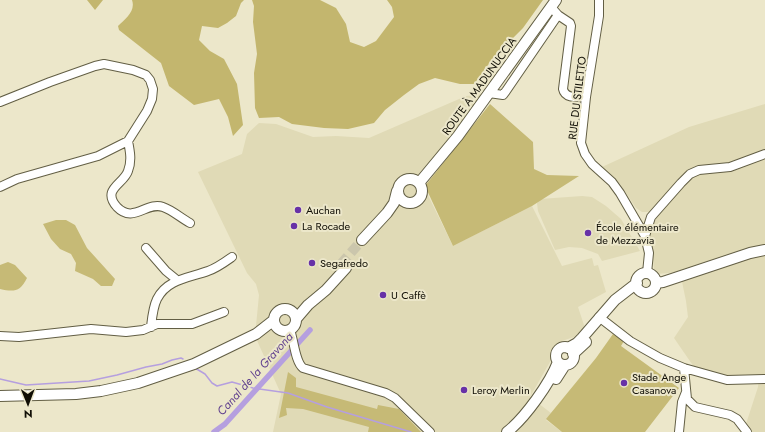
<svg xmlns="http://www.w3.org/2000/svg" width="765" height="432" viewBox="0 0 765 432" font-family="Jost,sans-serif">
	<rect width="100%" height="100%" fill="#ece7ca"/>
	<path fill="#e0dab6" d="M483 94 473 111 418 175 453 246 532 206 562 266 592 258 594 266 598 265 606 292 578 307 585 328 574 337 562 341 530 397 551 413 546 420 562 432H273L281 394 255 336 259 295 256 284 247 273 198 172 242 154 247 134 259 123 276 124 313 137 336 136 369 138 466 96Z
		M765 104V432H750L745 427 758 387 759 377 726 378 694 367 674 338 688 317 686 301 680 272 657 274 654 269 650 234 655 220 649 212H642L636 208 620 184 602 167 689 127Z
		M582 196 592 197 606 206 621 219 640 251 602 261 598 254 582 248 569 247 555 250 538 211 537 203 540 199Z"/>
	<path fill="#c6ba76" d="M490 104 533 142 534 169 547 175 579 176 532 206 453 246 425 186Z
		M56 220H66L75 225 87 248 115 279 112 286H101L93 279 75 271 76 263 71 254 60 249 51 239 43 224Z
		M8 262 15 265 27 278C20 292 14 292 0 289V265Z
		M613 334 624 341 621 346 679 388 645 432H562L546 419 596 358Z
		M288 372 296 378V387L377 409 378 405 399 409 421 432H368L369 427 303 409 286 408 287 415 279 418Z"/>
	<path fill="#c3b66e" d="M87 0H103L95 10Z
		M132 0H244L241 3 236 16 227 23 218 28 202 26 199 40 210 51 224 59 237 84 243 125 233 136 228 117 219 99 194 105 169 86 161 63 119 30 118 26C125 19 136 11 132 0Z
		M252 0H320L336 8 346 24 350 42 364 47 376 41 394 17 392 7 387 0H543L523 28 494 57 474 84H460L435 78 419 84 404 95 385 110 374 123 348 129 324 128 292 124 279 117 259 118 255 108 254 73 257 54 253 22 254 6Z"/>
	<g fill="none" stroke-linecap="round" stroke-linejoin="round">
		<path stroke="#b59fdf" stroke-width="1.5" d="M195 368 205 374 212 383 217 386 232 382 253 388 288 393 327 407 411 432
			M0 379 26 385 89 381 117 375 146 367 162 364 172 360 181 358 183 359"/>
		<path stroke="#b59fdf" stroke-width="5.5" d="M214 432 225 424 310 330"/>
		<path stroke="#cbc6ac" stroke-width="10" stroke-dasharray="10 5" stroke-linecap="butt" d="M341 264 362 240"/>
		<defs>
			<path id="minor" d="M599 0V16L586 97 581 143 585 154 592 164 612 182 620 193 645 236 649 253 647 273
				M558 15 570 23 571 26 563 89C565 99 578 97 586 97
				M489 93 503 95 506 91 558 15 551 7
				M0 102 50 82 95 66 104 64 133 70 146 75 150 80 153 89 152 99 147 111 128 141 98 156 17 179 0 187
				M128 141C130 151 132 161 128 171 124 184 101 189 117 207 133 224 147 201 163 207 172 210 181 218 190 223
				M645 236 651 217 681 183 690 174 699 170 730 167 765 154
				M146 248 166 271 177 280
				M599 317 630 341 660 358 684 368 727 380 765 379
				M151 327C152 318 153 307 157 299 167 279 189 278 208 271 217 268 225 262 232 257
				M290 330C294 340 295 362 303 368L386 393 395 398 430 432
				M0 336 19 337 91 329 126 332 143 330 157 324H192L224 312
				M684 368 687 399 695 407 730 415 737 419 747 432
				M679 432 682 402 686 392"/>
			<path id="major" d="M398 191a12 12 0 1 1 24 0a12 12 0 1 1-24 0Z
				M419 183 458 136 556 0
				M362 240 387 213 394 203 397 191
				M636 283a10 10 0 1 1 20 0a10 10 0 1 1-20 0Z
				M656 283 663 282 750 253 765 250
				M274 320a11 11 0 1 1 22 0a11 11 0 1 1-22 0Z
				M296 319 308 305 326 290 346 268
				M556 356a9 9 0 1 1 18 0a9 9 0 1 1-18 0Z
				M568 348 577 343 582 338 615 300 637 283
				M573 354 586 342
				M556 379 565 365
				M0 396 76 394 101 391 138 383 194 364 256 334 274 320
				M507 432C525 418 550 383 558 362"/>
		</defs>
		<use href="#minor" stroke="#625e44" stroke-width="10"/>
		<use href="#major" stroke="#625e44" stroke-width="12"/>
		<use href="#minor" stroke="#fff" stroke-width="8"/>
		<use href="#major" stroke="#fff" stroke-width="10"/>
	</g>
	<g fill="#6731a7" stroke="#ece7ca" stroke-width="1.5">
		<circle cx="298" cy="210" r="4"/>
		<circle cx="294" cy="226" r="4"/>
		<circle cx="588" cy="233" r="4"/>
		<circle cx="312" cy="263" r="4"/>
		<circle cx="383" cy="295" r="4"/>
		<circle cx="624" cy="383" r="4"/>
		<circle cx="464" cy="390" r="4"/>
	</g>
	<g text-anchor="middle" stroke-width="4" stroke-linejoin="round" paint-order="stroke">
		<g font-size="11" fill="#100e05" stroke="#ece7ca">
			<text transform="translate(479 86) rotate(-54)" y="4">ROUTE À MADUNUCCIA</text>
			<text transform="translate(577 98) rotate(-83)" y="4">RUE DU STILETTO</text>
		</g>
		<g font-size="11" fill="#100e05" stroke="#ece7ca" text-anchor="start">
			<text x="306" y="214">Auchan</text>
			<text x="302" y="230">La Rocade</text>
			<text x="596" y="231">École élémentaire<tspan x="596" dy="13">de Mezzavia</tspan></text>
			<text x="320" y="267">Segafredo</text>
			<text x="391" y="299">U Caffè</text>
			<text x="632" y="381">Stade Ange<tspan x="632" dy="13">Casanova</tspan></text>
			<text x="472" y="394">Leroy Merlin</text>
		</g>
		<g font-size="12" font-style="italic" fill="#62428f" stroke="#ece7ca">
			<text transform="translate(255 374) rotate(-48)" y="4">Canal de la Gravona</text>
		</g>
	</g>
	<g transform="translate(28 404) rotate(179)" stroke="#ece7ca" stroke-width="3" paint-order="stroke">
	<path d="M0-3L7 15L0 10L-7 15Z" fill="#100e05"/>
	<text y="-6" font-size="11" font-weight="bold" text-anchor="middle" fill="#100e05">N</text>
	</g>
</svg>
